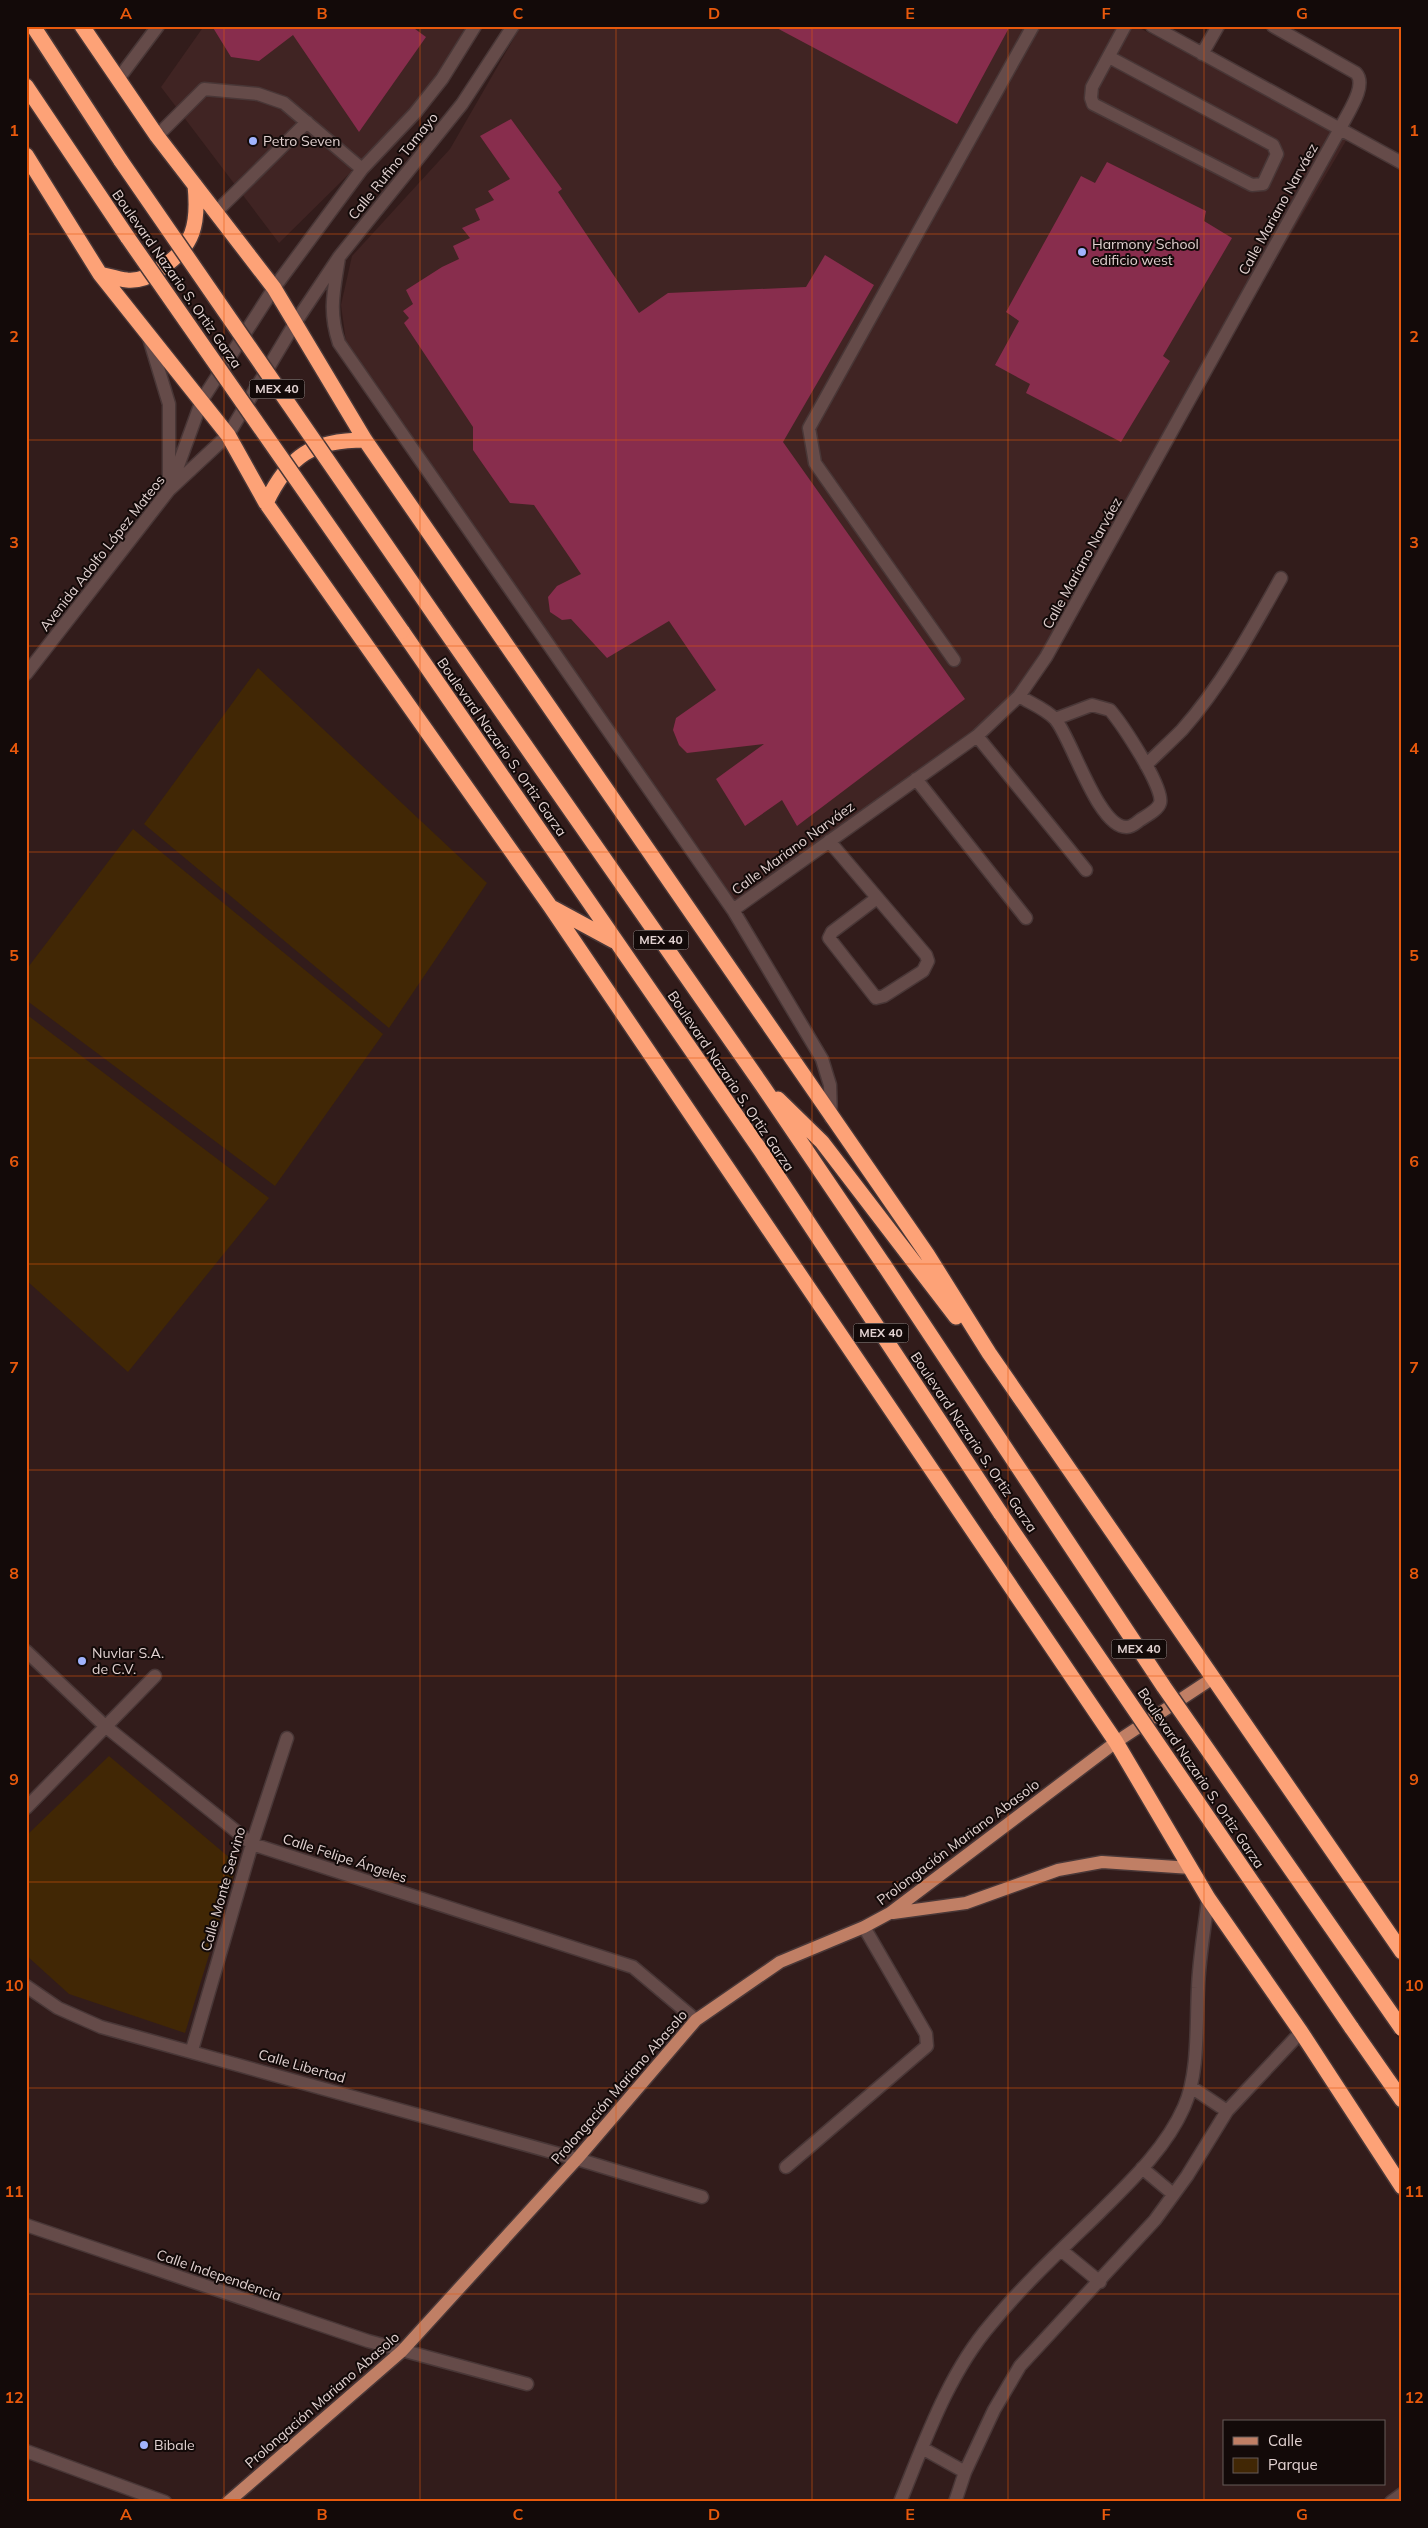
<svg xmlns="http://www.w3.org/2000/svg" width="1428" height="2528" viewBox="0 0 1428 2528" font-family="Mulish,sans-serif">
	<rect width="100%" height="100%" fill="#321c1b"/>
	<path fill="#402423" d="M204 26H466L427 97 279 243 161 87Z
		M521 26H1136L1347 139 1013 706 738 907 346 342 341 305 352 256 450 149Z"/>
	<path fill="#412705" d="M258 668 487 883 389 1028 144 824Z
		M133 829 383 1034 275 1186 26 1000V970Z
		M26 1014 269 1198 128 1372 26 1280Z
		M109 1756 237 1864 185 2033 69 1994 26 1955V1836Z"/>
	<path fill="#882d4d" d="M212 26H411L426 37 359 132 293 35 259 61 231 57Z
		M773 26H1010L957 124Z
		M511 119 562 189 558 192 639 313 668 293 806 287 825 255 874 285 783 442 965 699 797 826 782 800 745 826 716 779 764 744 687 753 679 745 673 730 676 718 716 690 669 621 607 658 571 619 562 620 550 612 548 597 557 586 581 574 534 505 510 503 473 450V427L404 323 409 318 403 311 413 304 406 290 442 267 459 259 453 246 470 238 462 228 480 220 475 209 494 200 488 191 510 179 480 136Z
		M1107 162 1206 211 1204 221 1232 238 1163 356 1170 361 1121 442 1026 393 1030 384 995 365 1019 321 1006 312 1081 176 1095 183Z"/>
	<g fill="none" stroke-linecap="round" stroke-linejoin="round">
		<defs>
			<path id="minor" d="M1152 26 1402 163
				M1202 54 1218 26
				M1109 57 1273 145 1277 154 1263 184 1252 185 1093 104 1091 98 1092 87 1125 26
				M119 78 158 26
				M157 136 204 89 258 94 284 103 362 169
				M215 213 307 122
				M339 257C334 290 328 311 339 343L733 910 822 1059 830 1085 831 1118
				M149 338 169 404V480
				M170 488 202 400 274 288 362 169 415 113 442 79 475 26
				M954 660 815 463 809 428 1033 26
				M26 674 169 490 228 435 295 323 339 257 462 104 513 26
				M1019 696C1030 703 1046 709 1055 719 1071 736 1098 829 1127 827 1132 827 1136 823 1140 820 1146 816 1158 810 1160 803 1165 788 1121 723 1110 710L1092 705 1055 719
				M977 736 1086 870
				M1146 765C1158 753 1170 742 1182 730 1222 685 1252 630 1281 578
				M916 779 1026 918
				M829 841 926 955 928 961 923 971 884 996 876 998 829 938 832 932 877 898
				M733 910 977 736 1019 696 1046 657 1340 129C1346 115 1368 86 1356 73L1273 26
				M26 1651 105 1726 252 1844 633 1967 696 2020
				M26 1808 155 1676
				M26 1986 58 2008 101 2027 577 2159 702 2197
				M192 2050 252 1844 287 1738
				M1191 2087 1227 2111
				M786 2167 927 2046 926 2034 864 1927
				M1142 2168 1173 2194
				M26 2225 368 2341 527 2384
				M1061 2250 1100 2282
				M922 2448 965 2472
				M26 2451 165 2502
				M900 2502C925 2441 948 2374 991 2324 1024 2284 1062 2249 1099 2213 1130 2182 1166 2148 1184 2107 1199 2074 1196 2024 1198 1988 1199 1958 1205 1927 1208 1898
				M955 2502 965 2472 994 2410 1020 2366 1155 2220 1187 2176 1227 2111 1301 2032
				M1391 2502 1402 2494"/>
			<path id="major" d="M893 1913 966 1903 1058 1870 1102 1862 1191 1868
				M228 2502 402 2351 577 2159 696 2020 780 1962 864 1927 890 1913 1116 1742 1213 1678"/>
			<path id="highway" d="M33 26 121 161
				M82 26 157 136 274 288 365 440 927 1254 989 1353 1402 1952
				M26 86 128 238
				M26 155 100 274 228 435 266 503 550 906 1116 1742 1208 1898 1301 2032 1402 2187
				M100 274C109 276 118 279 127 280 139 281 151 276 160 269 194 247 199 224 195 185
				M266 503C289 455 313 440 365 440
				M435 616 762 1085 884 1265
				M402 631 761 1151 1001 1514
				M553 908 614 941
				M778 1099 822 1142 956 1317
				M1351 2027 1402 2100"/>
		</defs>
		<use href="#minor" stroke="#493737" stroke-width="15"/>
		<use href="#major" stroke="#493737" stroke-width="15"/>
		<use href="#highway" stroke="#493737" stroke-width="18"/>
		<use href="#minor" stroke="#654b49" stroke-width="12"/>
		<use href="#major" stroke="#c07f65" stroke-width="12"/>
		<use href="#highway" stroke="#fda277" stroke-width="15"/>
		<defs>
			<path id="highway-bridge" d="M121 161 435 616
				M128 238 402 631
				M884 1265 1164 1687 1402 2029
				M1001 1514 1351 2027"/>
		</defs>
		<use href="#highway-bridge" stroke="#493737" stroke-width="18" stroke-linecap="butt"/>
		<use href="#highway-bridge" stroke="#fda277" stroke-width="15"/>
	</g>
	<path fill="none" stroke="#e8590c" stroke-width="1" stroke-opacity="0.55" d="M224 26V2502M420 26V2502M616 26V2502M812 26V2502M1008 26V2502M1204 26V2502M26 234H1402M26 440H1402M26 646H1402M26 852H1402M26 1058H1402M26 1264H1402M26 1470H1402M26 1676H1402M26 1882H1402M26 2088H1402M26 2294H1402"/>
	<g fill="#a0b3fd" stroke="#130a09" stroke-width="2">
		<circle cx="253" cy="141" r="5"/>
		<circle cx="1082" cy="252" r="5"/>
		<circle cx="82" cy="1661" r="5"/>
		<circle cx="144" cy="2445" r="5"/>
	</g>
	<g text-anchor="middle" stroke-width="4" stroke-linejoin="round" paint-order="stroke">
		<g fill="#130a09" stroke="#a49695" stroke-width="1">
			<rect x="249.5" y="379.5" width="55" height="19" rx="4"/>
			<rect x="633.5" y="930.5" width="55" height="19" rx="4"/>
			<rect x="853.5" y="1323.5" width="55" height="19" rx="4"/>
			<rect x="1111.5" y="1639.5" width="55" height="19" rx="4"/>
		</g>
		<g font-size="12" font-weight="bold" fill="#e2d2d1">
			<text x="277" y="393">MEX 40</text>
			<text x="661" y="944">MEX 40</text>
			<text x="881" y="1337">MEX 40</text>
			<text x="1139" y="1653">MEX 40</text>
		</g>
		<g font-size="14" fill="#e2d2d1" stroke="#130a09" text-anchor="start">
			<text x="263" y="146">Petro Seven</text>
			<text x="1092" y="249">Harmony School<tspan x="1092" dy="16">edificio west</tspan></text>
			<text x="92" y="1658">Nuvlar S.A.<tspan x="92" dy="16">de C.V.</tspan></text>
			<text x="154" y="2450">Bibale</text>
		</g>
		<g font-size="14" fill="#e2d2d1" stroke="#130a09">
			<text transform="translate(393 166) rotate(-51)" y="5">Calle Rufino Tamayo</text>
			<text transform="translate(1278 209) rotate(-61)" y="5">Calle Mariano Narváez</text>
			<text transform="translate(177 279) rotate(55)" y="5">Boulevard Nazario S. Ortiz Garza</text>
			<text transform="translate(102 553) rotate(-52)" y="5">Avenida Adolfo López Mateos</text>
			<text transform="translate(1082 563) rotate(-61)" y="5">Calle Mariano Narváez</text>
			<text transform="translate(502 747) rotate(55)" y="5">Boulevard Nazario S. Ortiz Garza</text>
			<text transform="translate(793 848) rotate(-36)" y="5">Calle Mariano Narváez</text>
			<text transform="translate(731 1081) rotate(56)" y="5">Boulevard Nazario S. Ortiz Garza</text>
			<text transform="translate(974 1442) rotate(56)" y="5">Boulevard Nazario S. Ortiz Garza</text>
			<text transform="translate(1201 1778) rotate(56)" y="5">Boulevard Nazario S. Ortiz Garza</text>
			<text transform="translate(958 1842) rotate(-37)" y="5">Prolongación Mariano Abasolo</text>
			<text transform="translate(345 1858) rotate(18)" y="5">Calle Felipe Ángeles</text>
			<text transform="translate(223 1889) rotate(-74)" y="5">Calle Monte Servino</text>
			<text transform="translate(302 2066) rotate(16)" y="5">Calle Libertad</text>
			<text transform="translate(619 2087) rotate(-49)" y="5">Prolongación Mariano Abasolo</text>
			<text transform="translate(219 2275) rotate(19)" y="5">Calle Independencia</text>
			<text transform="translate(322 2400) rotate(-41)" y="5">Prolongación Mariano Abasolo</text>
		</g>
	</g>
	<rect width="1428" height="2528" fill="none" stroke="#130a09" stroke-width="55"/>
	<rect x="1223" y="2420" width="162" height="65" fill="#130a09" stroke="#665a59"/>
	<rect x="1233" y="2437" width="25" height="8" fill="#c07f65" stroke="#665a59"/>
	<text x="1268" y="2446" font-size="15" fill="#e2d2d1">Calle</text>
	<rect x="1233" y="2458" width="25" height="15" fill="#412705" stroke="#665a59"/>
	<text x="1268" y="2470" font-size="15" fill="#e2d2d1">Parque</text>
	<rect x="28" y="28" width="1372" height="2472" fill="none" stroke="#e8590c" stroke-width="2"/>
	<g font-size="16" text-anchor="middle" font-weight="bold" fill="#e8590c">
		<text x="126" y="19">A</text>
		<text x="322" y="19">B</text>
		<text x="518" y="19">C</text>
		<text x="714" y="19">D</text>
		<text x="910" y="19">E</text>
		<text x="1106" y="19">F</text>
		<text x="1302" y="19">G</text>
		<text x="14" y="136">1</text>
		<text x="1414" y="136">1</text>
		<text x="14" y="342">2</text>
		<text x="1414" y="342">2</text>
		<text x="14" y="548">3</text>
		<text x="1414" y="548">3</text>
		<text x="14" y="754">4</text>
		<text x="1414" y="754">4</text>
		<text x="14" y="961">5</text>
		<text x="1414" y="961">5</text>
		<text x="14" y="1167">6</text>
		<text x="1414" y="1167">6</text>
		<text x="14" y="1373">7</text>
		<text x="1414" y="1373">7</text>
		<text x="14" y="1579">8</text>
		<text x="1414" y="1579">8</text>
		<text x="14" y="1785">9</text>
		<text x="1414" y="1785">9</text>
		<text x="14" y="1991">10</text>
		<text x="1414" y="1991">10</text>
		<text x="14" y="2197">11</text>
		<text x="1414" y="2197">11</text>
		<text x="14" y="2403">12</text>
		<text x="1414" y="2403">12</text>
		<text x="126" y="2520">A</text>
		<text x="322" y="2520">B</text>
		<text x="518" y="2520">C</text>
		<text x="714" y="2520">D</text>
		<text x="910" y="2520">E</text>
		<text x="1106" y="2520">F</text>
		<text x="1302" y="2520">G</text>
	</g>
</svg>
